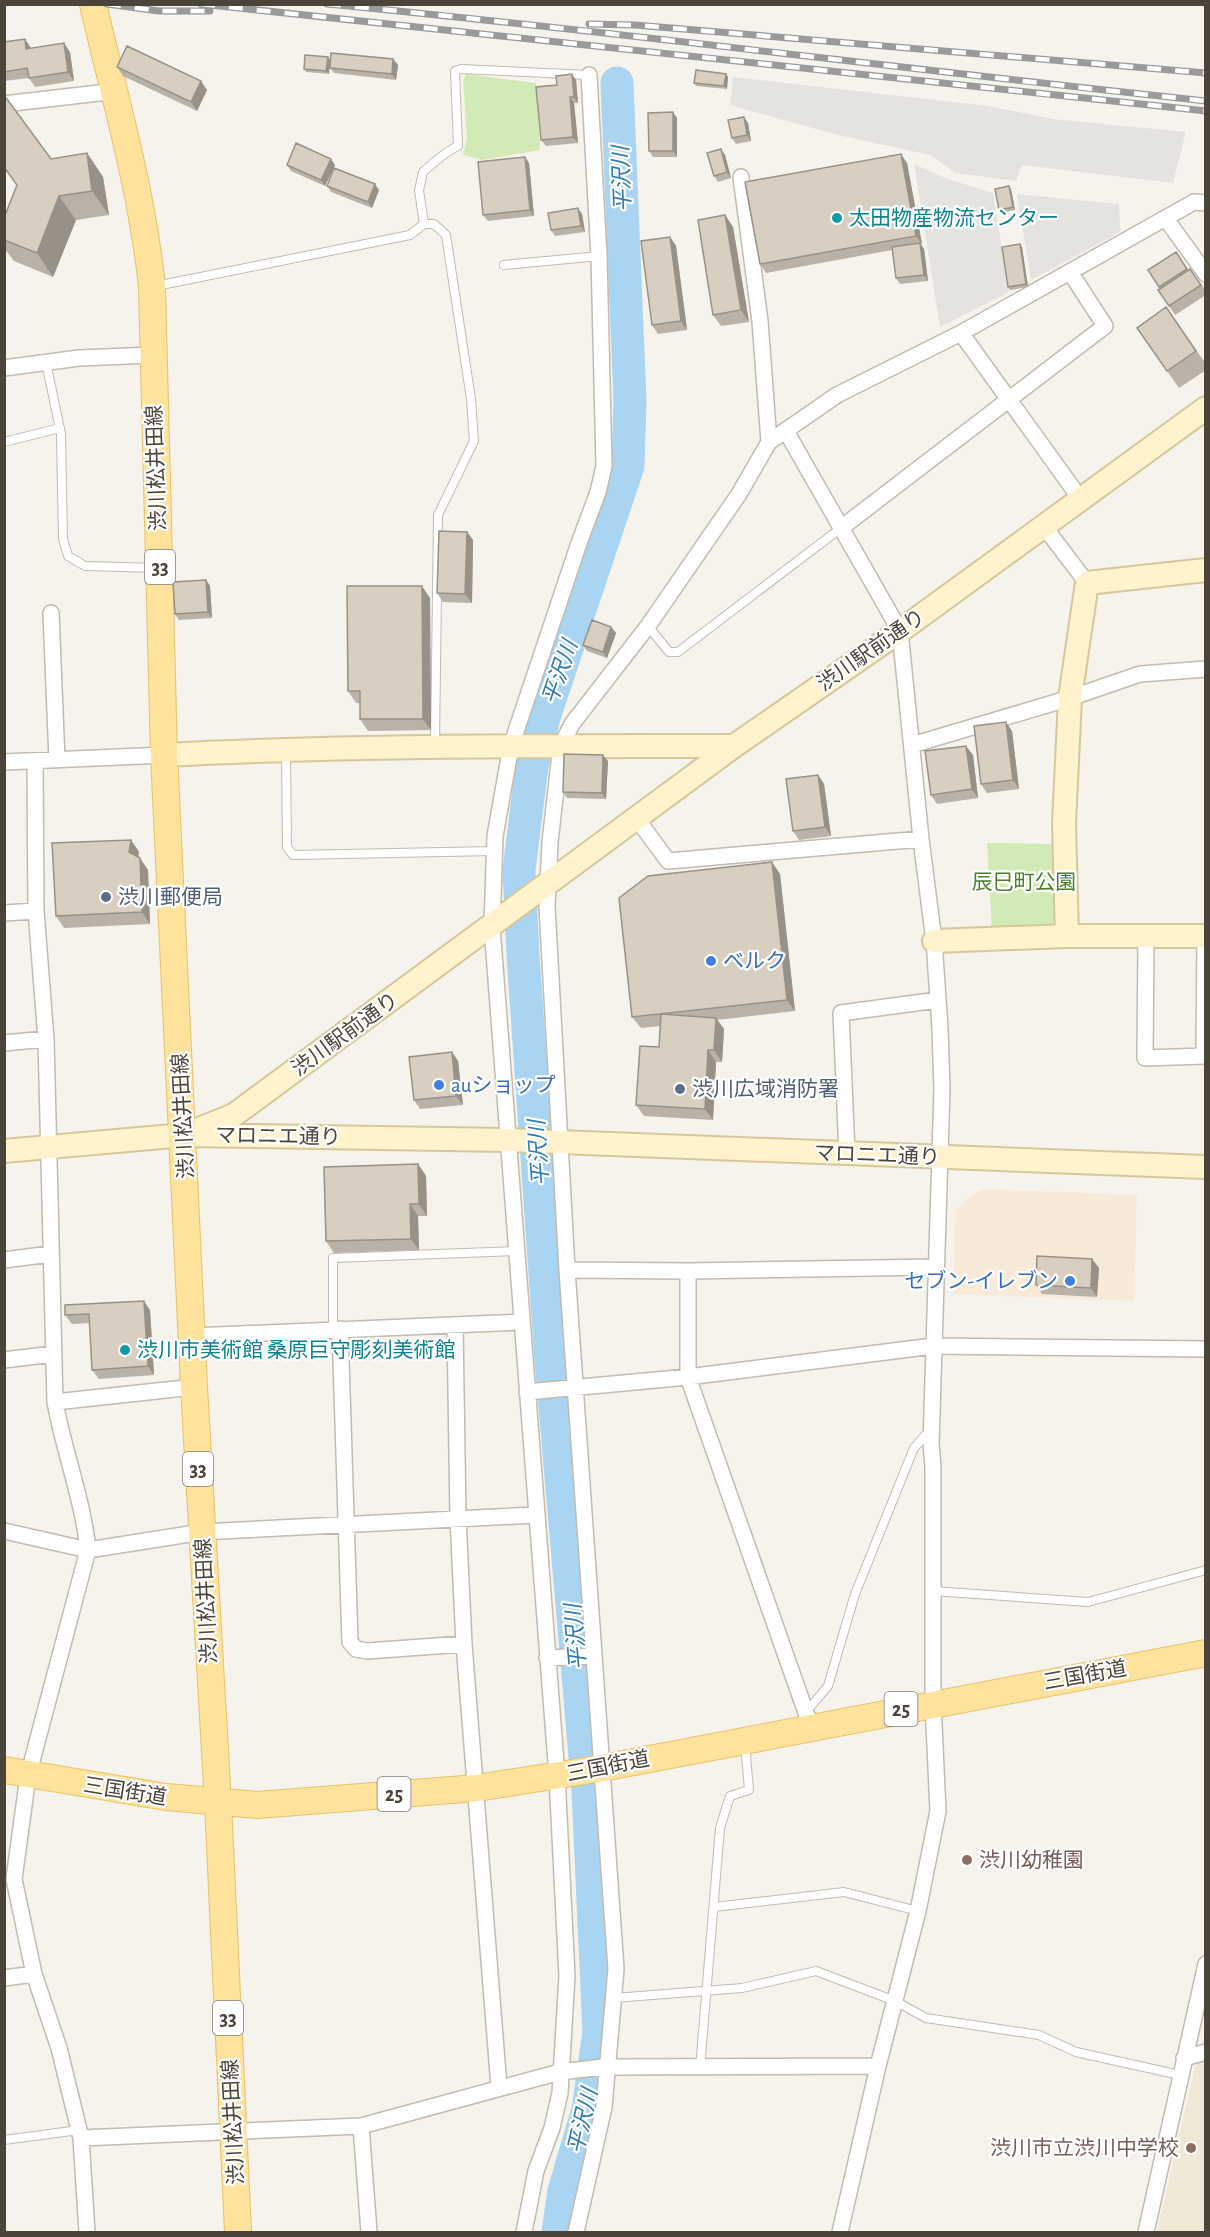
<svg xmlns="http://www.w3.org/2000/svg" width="1210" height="2237" viewBox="0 0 1210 2237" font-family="'Alegreya Sans','Noto Sans JP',sans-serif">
	<rect width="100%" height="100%" fill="#f6f3ec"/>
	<path fill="#f7ead8" d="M981 1189 1137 1195 1134 1301 953 1294 956 1209Z"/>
	<path fill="#efe8d6" d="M1205 2062V2232H1157L1196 2063Z"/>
	<path fill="#d2eab5" d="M466 74 536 83 540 150 482 160 463 155 467 138 463 81Z
		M987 843 1058 844V920L1046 929 992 931Z"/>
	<path fill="#e5e3e0" d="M733 77 988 106 1053 119 1186 132 1173 183 1022 165 1016 181 956 173 930 155 834 134 730 105Z
		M914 164 945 178 993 193 1009 292 940 327Z
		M1017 194 1119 204 1120 232 1031 280Z"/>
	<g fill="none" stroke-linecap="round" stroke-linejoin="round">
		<path stroke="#a9d4f2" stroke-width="33" d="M558 2232 564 2191 588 2110 599 2032 588 1791 551 1360 523 955 519 870 532 766 545 714 628 466 630 401 617 83"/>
		<defs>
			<path id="lane" d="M424 224 419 190 423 172C433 163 446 151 458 146L455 71 461 69 589 75
				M504 265 599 256
				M156 286 410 235 424 224H434L446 235 471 399 474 441 438 515 435 743
				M46 362 61 434 63 539 68 556 85 566 156 568
				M4 442 60 428
				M648 626 669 652H678L841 528
				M286 751 287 847 293 855 494 851
				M333 1330V1258L517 1251
				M933 1591 1088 1602 1206 1570
				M806 1712 828 1686 855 1594 914 1448 930 1430
				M714 1907 844 1892 918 1911
				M614 1998 742 1988 816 1971 895 2001 926 2018 1039 2035 1076 2052 1180 2075
				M700 2068 720 1828 730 1796 749 1790 745 1744
				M4 2140 79 2130"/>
			<path id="street" d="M4 104 116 91
				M741 177 760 321 769 442
				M1166 219 1206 274
				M961 333 1079 497
				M4 368 79 358 152 355
				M786 431 900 631 921 839 934 941 940 1028 942 1089 931 1444 933 1466V1703L938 1811 918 1911 878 2066 840 2232
				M1043 525 1087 583
				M841 528 1105 326 1070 272
				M51 613 57 760
				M912 745 1070 698 1140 674 1206 669
				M4 762 164 755
				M637 819 668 861 921 839
				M4 913 36 911
				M1146 936 1145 1058 1204 1056 1205 936
				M4 1043 46 1039
				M847 1154 841 1013 938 1000
				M4 1260 50 1254
				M567 1270 688 1271 935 1267
				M688 1271V1377L811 1727
				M455 1325 458 1518 464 1644 499 2087
				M340 1329 350 1642 356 1649 367 1651 464 1644
				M193 1336 521 1322
				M4 1360 53 1354
				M527 1392 688 1377 933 1346 1206 1349
				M55 1402 194 1387
				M4 1531 88 1550C83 1500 64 1452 55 1402L46 1039 36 911 35 761
				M547 1658 594 1656
				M4 1978 34 1974
				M1184 2058 1206 2052
				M361 2126 369 2232
				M81 2138 361 2126 560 2072 603 2067 878 2066
				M87 2232 81 2138 59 2048 34 1974 14 1879 28 1776 88 1550 202 1532 535 1515
				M524 2232 536 2171 552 2128 560 2093 567 1976 557 1776 492 927 495 836 511 746 579 543 598 492 604 466 599 256 589 75
				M576 2232 604 2107 616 1969 567 1270 547 906 550 842 561 746 572 724 648 626 739 494 769 442 837 395 961 333 1194 202 1206 203
				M1146 2232 1206 1964"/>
			<path id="secondary" d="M164 755C354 745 544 746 734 746
				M1067 936 1064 824 1070 698 1087 583 1206 570
				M934 941 1067 936H1206
				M184 1135 234 1115 734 746 900 631 1206 408
				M4 1151 184 1135 508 1140 1206 1167"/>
			<path id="primary" d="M93 4C115 99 142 190 152 287L164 755 194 1387 218 1803 238 2232
				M4 1770 166 1797 257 1805 477 1788 597 1769 1206 1653"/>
		</defs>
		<use href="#lane" stroke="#c2bbae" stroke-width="10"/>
		<use href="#street" stroke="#c2bbae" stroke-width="18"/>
		<use href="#secondary" stroke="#d6c79b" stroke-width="26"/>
		<use href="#primary" stroke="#e6c16a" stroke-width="28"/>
		<use href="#lane" stroke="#fff" stroke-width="8"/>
		<use href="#street" stroke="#fff" stroke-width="15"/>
		<use href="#secondary" stroke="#fff3cd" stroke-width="22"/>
		<use href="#primary" stroke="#ffe39c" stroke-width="26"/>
		<defs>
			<path id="rail" d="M107 4 159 11H210
				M201 4 1206 111
				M327 4C620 32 912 70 1206 101
				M589 24 635 25 1206 73"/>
		</defs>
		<use href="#rail" stroke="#9a9a9a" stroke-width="7"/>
		<use href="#rail" stroke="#fff" stroke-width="4.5" stroke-dasharray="14" stroke-linecap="butt"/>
	</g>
	<path fill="#bab2a6" d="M4 42 31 48 70 52 74 81 35 87 29 78 4 81Z
		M328 57 330 60 329 74 306 72 304 69Z
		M393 59 398 65 396 80 334 73 330 68Z
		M117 67 207 90 197 111 123 76Z
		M726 74 728 77 727 89 696 86 694 83Z
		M576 80 578 103H574L578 143 546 146 541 140 557 85Z
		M4 95 51 159 87 153 103 177 109 215 76 220 53 277 14 261 4 248V218L17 185 4 168Z
		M677 118V157H653L649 151Z
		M748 123 751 141 736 144 732 138Z
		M725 155 731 178 718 182 714 176Z
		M529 163 534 216 488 221 483 215Z
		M907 163 922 244 921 245 924 249 928 281 900 284 896 278 892 250 766 273 760 264Z
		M287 165H335L325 186 291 171Z
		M327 186 379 190 372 208 331 192Z
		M1011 189 1015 210 1001 213 999 210Z
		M582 214 585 232 555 236 551 230Z
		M725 215 733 227 749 322 721 326 713 315Z
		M670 237 676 246 687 330 658 334 652 325Z
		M1020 244 1022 247 1028 287 1010 290 1008 287Z
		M1190 269 1206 291V295L1175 315 1158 290 1160 289 1148 270H1188Z
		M1166 307 1206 364V370L1179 388 1137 328Z
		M467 532 473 540 472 603 443 602 437 593Z
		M206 580 210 586 212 618 179 620 175 614Z
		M430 598 431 730 368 731 360 719V703H356L348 691Z
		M611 627 616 633 607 658 587 651 583 645Z
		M1012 731 1019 789 987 793 981 784Z
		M973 755 978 798 937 804 931 795Z
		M608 761 606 799 567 798 563 792Z
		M818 775 824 784 831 836 799 840 793 831Z
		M131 840 139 852 138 857 148 870 150 924 64 928 56 916Z
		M780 874 795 1011 717 1020 724 1029 722 1062H716L713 1120 644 1116 636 1105 659 1047 661 1026 641 1028 632 1017Z
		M452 1052 458 1061 463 1105 420 1109 414 1100Z
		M418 1164 426 1176 427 1216H418L419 1250 334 1253 326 1241Z
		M1092 1259 1099 1268 1097 1297 1042 1294 1036 1285Z
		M150 1310 154 1375 99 1379 92 1370 90 1323 72 1324 65 1315Z"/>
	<path fill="#979187" d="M25 39 31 48 26 49Z
		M64 43 70 52 74 81 68 72Z
		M328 57 330 60 329 74 326 71Z
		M393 59 398 65 396 80 392 74Z
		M572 74 576 80 578 103 574 97Z
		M726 74 728 77 727 89 724 86Z
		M201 81 207 90 197 111 191 102Z
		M570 97 574 103 578 143 573 137Z
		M673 112 677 118V157L673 151Z
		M744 117 748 123 751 141 747 135Z
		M721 149 725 155 731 178 727 172Z
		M87 153 103 177 109 215 92 191Z
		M901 154 907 163 922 244 916 236Z
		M525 157 529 163 534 216 530 210Z
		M331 159 335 165 325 186 321 180Z
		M375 184 379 190 372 208 368 202Z
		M1009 186 1011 189 1015 210 1013 207Z
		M59 196 76 220 53 277 37 253Z
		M578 208 582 214 585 232 581 226Z
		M725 215 733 227 749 322 741 310Z
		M670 237 676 246 687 330 681 321Z
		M920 243 924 249 928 281 924 275Z
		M1020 244 1022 247 1028 287 1026 284Z
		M467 532 473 540 472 603 465 594Z
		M206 580 210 586 212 618 208 612Z
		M422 586 430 598 431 730 423 719Z
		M611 627 616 633 607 658 603 652Z
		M1006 722 1012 731 1019 789 1013 780Z
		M966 746 973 755 978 798 972 789Z
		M603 755 608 761 606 799 602 793Z
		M818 775 824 784 831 836 825 827Z
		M131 840 139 852 137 863 129 852Z
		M140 858 148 870 150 924 142 912Z
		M772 862 780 874 795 1011 787 1000Z
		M716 1018 724 1029 722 1062 714 1050Z
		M708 1050 716 1062 713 1120 705 1109Z
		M452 1052 458 1061 463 1105 456 1096Z
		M418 1164 426 1176 427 1216 419 1204Z
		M410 1204 418 1216 419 1250 411 1239Z
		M1092 1259 1099 1268 1097 1297 1091 1288Z
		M144 1301 150 1310 154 1375 148 1366Z"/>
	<path fill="#d8cfc1" stroke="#979187" stroke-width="1.5" d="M25 39 26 49 64 43 68 72 29 78 27 68 4 72V42Z
		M127 46 201 81 191 102 117 67Z
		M331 53 393 59 392 74 330 68Z
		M305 55 328 57 326 71 304 69Z
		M696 70 726 74 724 86 694 83Z
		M572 74 574 97H570L573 137 541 140 536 87 557 85 556 76Z
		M4 95 51 159 87 153 92 191 59 196 37 253 4 240V218L17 185 4 167Z
		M673 112V151H649L648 113Z
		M744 117 747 135 732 138 728 120Z
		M296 143 331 159 321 180 287 165Z
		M721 149 727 172 714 176 707 153Z
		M901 154 916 236 760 264 745 182Z
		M525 157 530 210 483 215 478 162Z
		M334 168 375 184 368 202 327 186Z
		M1009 186 1013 207 999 210 995 189Z
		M578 208 581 226 551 230 548 213Z
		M725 215 741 310 713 315 698 220Z
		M670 237 681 321 652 325 641 241Z
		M920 243 924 275 896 278 892 247Z
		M1020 244 1026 284 1008 287 1002 247Z
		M1176 252 1187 269 1159 287 1148 270Z
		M1190 269 1201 285 1169 306 1158 290Z
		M1166 307 1196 351 1167 371 1137 328Z
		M439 531 467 532 465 594 437 593Z
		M206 580 208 612 175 614 173 582Z
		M347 586H422L423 719H360V691H348Z
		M592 620 611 627 603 652 583 645Z
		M1006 722 1013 780 981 784 974 726Z
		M966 746 972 789 931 795 925 751Z
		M564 754 603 755 602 793 563 792Z
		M818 775 825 827 793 831 786 779Z
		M131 840 129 852 140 858 142 912 56 916 52 843Z
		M772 862 787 1000 632 1017 619 898 648 876Z
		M661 1014 716 1018 714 1050H708L705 1109 636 1105 640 1046 659 1047Z
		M452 1052 456 1096 414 1100 409 1057Z
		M418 1164 419 1204H410L411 1239 326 1241 324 1167Z
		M1037 1256 1092 1259 1091 1288 1036 1285Z
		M144 1301 148 1366 92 1370 89 1314 65 1315V1305Z"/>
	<g fill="#0f9aa8" stroke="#fff" stroke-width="2">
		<circle cx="837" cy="218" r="6"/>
		<circle cx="125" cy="1350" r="6"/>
	</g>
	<g fill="#5c6f8a" stroke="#fff" stroke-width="2">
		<circle cx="106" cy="897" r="6"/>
		<circle cx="680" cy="1089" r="6"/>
	</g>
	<g fill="#3f7fe0" stroke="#fff" stroke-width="2">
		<circle cx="711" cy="961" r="6"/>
		<circle cx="439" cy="1085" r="6"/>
		<circle cx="1070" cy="1281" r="6"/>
	</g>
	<g fill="#8d6e63" stroke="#fff" stroke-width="2">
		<circle cx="967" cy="1860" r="6"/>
		<circle cx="1191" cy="2148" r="6"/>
	</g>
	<g text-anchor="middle" stroke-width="4.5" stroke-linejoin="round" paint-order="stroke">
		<g fill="#fff" stroke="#817c74" stroke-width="1.5">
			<rect x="145" y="550" width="30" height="34" rx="4.5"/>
			<rect x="183" y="1452" width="30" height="34" rx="4.5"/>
			<rect x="884.5" y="1692" width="33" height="34" rx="4.5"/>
			<rect x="377.5" y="1777" width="33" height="34" rx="4.5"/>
			<rect x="213" y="2001" width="30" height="34" rx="4.5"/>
		</g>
		<g font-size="20" font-weight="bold" fill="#4b4439">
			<text x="160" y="574">33</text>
			<text x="198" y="1476">33</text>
			<text x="901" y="1716">25</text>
			<text x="394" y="1801">25</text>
			<text x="228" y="2025">33</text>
		</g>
		<g font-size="21" fill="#0d838f" stroke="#fff" text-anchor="start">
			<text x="849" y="225">太田物産物流センター</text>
			<text x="137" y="1357">渋川市美術館 桑原巨守彫刻美術館</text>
		</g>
		<g font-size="21" fill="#4b4439" stroke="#fff">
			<text transform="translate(156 468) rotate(-92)" y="7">渋川松井田線</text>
			<text transform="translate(871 650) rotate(-35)" y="7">渋川駅前通り</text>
			<text transform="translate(345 1034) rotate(-36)" y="7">渋川駅前通り</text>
			<text transform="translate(183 1116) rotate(-93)" y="7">渋川松井田線</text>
			<text transform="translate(278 1136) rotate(1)" y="7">マロニエ通り</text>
			<text transform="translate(877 1155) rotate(2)" y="7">マロニエ通り</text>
			<text transform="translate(206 1601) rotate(-93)" y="7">渋川松井田線</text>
			<text transform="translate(1085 1675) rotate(-10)" y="7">三国街道</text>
			<text transform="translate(608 1766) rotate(-11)" y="7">三国街道</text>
			<text transform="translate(125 1791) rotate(9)" y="7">三国街道</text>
			<text transform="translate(233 2122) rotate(-93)" y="7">渋川松井田線</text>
		</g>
		<g font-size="21" fill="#4a7f2a" stroke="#fff">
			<text x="1024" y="889">辰巳町公園</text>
		</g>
		<g font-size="21" fill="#4e5e75" stroke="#fff" text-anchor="start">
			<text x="118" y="904">渋川郵便局</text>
			<text x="692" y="1096">渋川広域消防署</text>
		</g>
		<g font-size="21" fill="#366cbe" stroke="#fff" text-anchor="start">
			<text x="723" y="968">ベルク</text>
			<text x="451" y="1092">auショップ</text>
			<text x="1058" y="1288" text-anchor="end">セブン-イレブン</text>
		</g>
		<g font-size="21" fill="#785e54" stroke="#fff" text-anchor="start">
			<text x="979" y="1867">渋川幼稚園</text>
			<text x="1179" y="2155" text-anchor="end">渋川市立渋川中学校</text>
		</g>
		<g font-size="22" font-style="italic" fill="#2e7ab2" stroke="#fff">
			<text transform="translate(621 179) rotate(-92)" y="8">平沢川</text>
			<text transform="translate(559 672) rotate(-71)" y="8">平沢川</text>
			<text transform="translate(538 1153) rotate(-94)" y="8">平沢川</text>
			<text transform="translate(575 1637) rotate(-95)" y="8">平沢川</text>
			<text transform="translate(582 2121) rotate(-77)" y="8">平沢川</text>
		</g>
	</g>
	<rect width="1210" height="2237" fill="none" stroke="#4b4439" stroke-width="12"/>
</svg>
